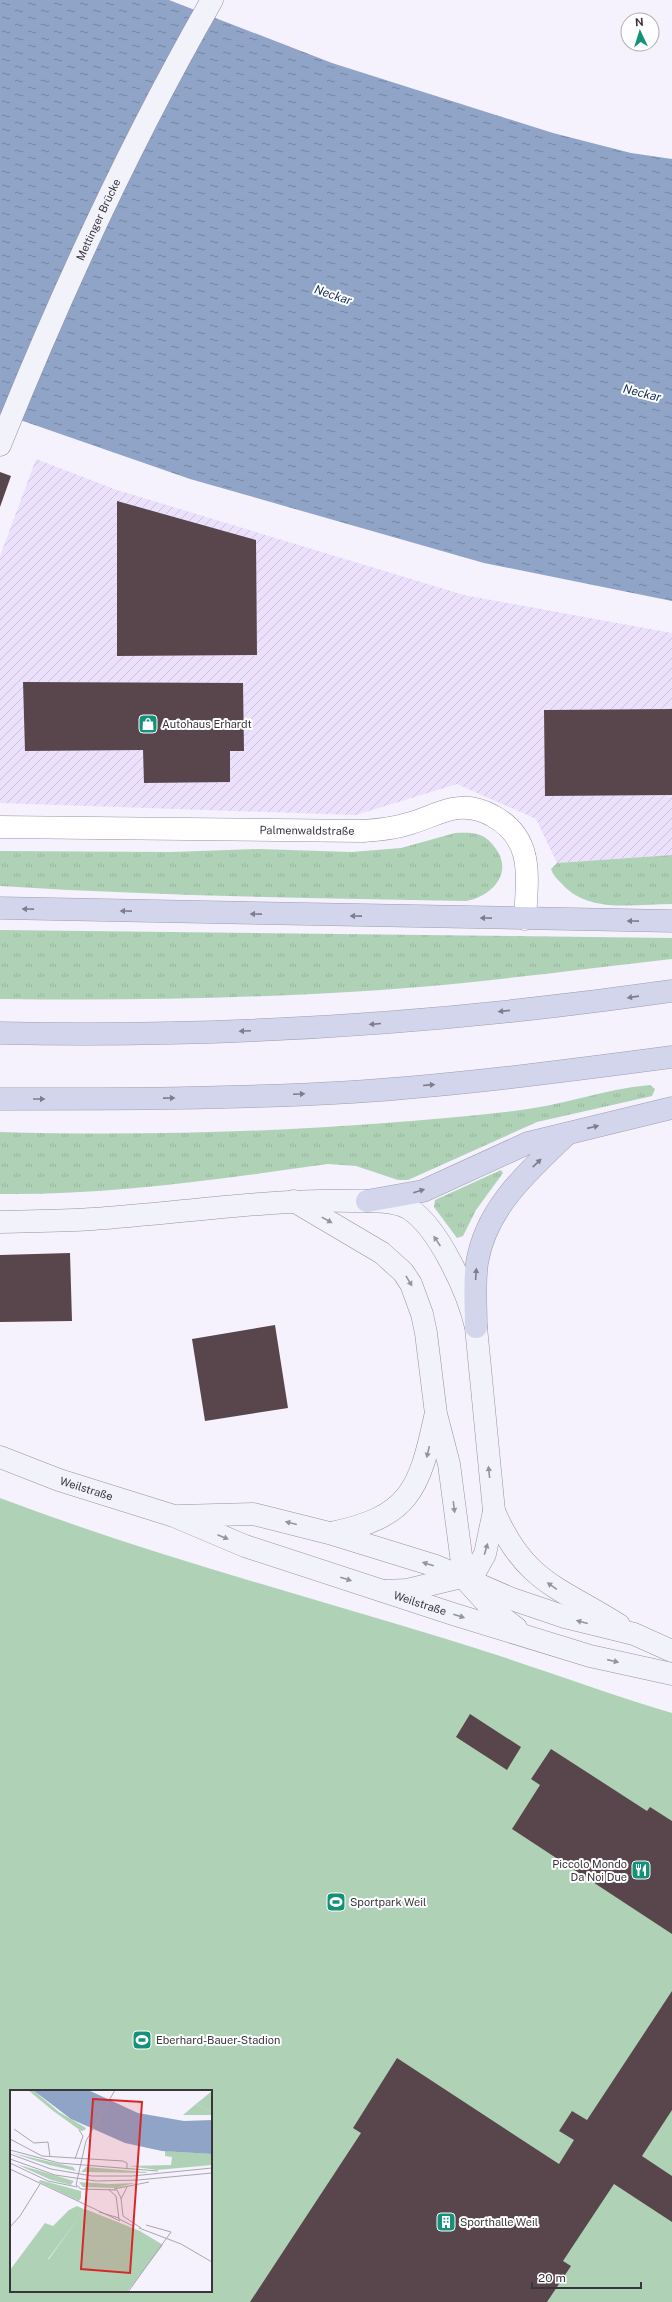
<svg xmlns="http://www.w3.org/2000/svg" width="672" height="2302" viewBox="0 0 672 2302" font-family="'Public Sans',sans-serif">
	<defs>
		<pattern id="industrial-furrows" width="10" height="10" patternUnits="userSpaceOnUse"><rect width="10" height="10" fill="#ebe1fd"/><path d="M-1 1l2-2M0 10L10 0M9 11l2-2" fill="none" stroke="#cac2da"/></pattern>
		<pattern id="grass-tufts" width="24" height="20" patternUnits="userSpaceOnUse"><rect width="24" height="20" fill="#afd2b7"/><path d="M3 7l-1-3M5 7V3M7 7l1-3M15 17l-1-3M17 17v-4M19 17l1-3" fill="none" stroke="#97b59e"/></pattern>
		<pattern id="water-ripples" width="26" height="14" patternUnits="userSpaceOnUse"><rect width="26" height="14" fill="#8fa4c7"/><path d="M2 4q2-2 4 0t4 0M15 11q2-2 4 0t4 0" fill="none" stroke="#7686a3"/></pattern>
	</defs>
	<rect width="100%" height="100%" fill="#f5f1fd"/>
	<path fill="url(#industrial-furrows)" d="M36 459 117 490 464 595 672 633V855L557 863 536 819 457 784 356 815 0 803V556Z"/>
	<path fill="url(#grass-tufts)" d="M455 833C463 833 471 832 480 835 486 837 492 843 496 849 514 874 490 897 466 901 310 898 155 896 0 886V851L171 852 258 849 352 852 401 848Z
		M672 855V904C635 904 589 914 562 884 557 879 553 875 551 869L557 863Z
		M0 930 672 938V959C575 970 479 983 381 990 256 998 131 1001 5 999H0Z
		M650 1085 655 1089 652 1096 537 1122 408 1180H398L356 1166 328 1164C220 1179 109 1195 0 1194V1132C171 1137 344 1130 514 1111 560 1106 604 1089 650 1085Z
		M501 1170 503 1173 476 1210 463 1236 457 1238 434 1207 435 1200Z"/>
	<path fill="#afd2b7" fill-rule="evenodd" d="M0 1498C145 1553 295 1593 443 1638 520 1661 595 1690 672 1713V2302H0ZM11 2091H211V2291H11Z"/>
	<path fill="url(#water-ripples)" d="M0 0H169L332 63 553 133 631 153 672 159V601L484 563 190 479 0 413Z"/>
	<path fill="#59464d" d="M0 472 11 476 0 507Z
		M117 501 256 540 257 655 117 656Z
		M23 682 243 683 244 751H230V782L144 783 143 750 25 751Z
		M672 709V795L545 796 544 710Z
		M70 1253 72 1321 0 1322V1255Z
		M275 1325 288 1408 205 1421 192 1339Z
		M470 1714 521 1747 507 1770 456 1737Z
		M551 1749 647 1811 650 1807 672 1821V1934L512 1829 540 1785 531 1779Z
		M672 1991V2110L642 2156 672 2176V2222L614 2184 563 2261 571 2266 547 2302H250L361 2133 353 2128 397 2058 559 2164 574 2140 559 2131 572 2111 587 2120Z"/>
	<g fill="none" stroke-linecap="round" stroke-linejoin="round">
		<defs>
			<g id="street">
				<path id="s1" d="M0 827 363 831C380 830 396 828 411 823 425 819 438 812 452 809 466 806 481 809 493 816 535 839 527 878 525 919"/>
			</g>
			<g id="secondary">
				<path id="s2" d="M0 445C61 293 130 143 212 0"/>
				<path d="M294 1201 382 1253 403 1272 411 1284 422 1314 426 1333 436 1414 449 1464 464 1578 495 1612 516 1628"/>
				<path d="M0 1222C31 1221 62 1221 93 1219 180 1213 266 1199 352 1201 369 1201 393 1200 408 1208 439 1227 468 1293 476 1327L494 1511 485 1554 476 1570 470 1575 407 1590 383 1591"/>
				<path id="s3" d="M0 1457 59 1480 174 1516 245 1546 453 1614 590 1656 672 1674"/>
				<path d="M494 1511C524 1582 559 1587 619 1625"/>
				<path d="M179 1516 253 1514 329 1533 436 1566 512 1599 565 1617 634 1634 672 1651"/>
				<path d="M331 1533C409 1517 419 1491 435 1417"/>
			</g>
			<path id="highway" d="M0 908 672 921
				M0 1033C225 1038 449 1023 672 991
				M0 1099C117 1099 235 1099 352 1092 459 1085 566 1071 672 1057
				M367 1201 423 1191 528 1143 672 1108
				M476 1327C476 1306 474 1284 477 1263 486 1207 529 1171 567 1134"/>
		</defs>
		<use href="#street" stroke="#9891a4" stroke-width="23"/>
		<use href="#secondary" stroke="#9891a4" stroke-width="23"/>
		<use href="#highway" stroke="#9d9daf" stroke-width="23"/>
		<use href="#street" stroke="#fff" stroke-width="22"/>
		<use href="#secondary" stroke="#f2f2fa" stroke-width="22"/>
		<use href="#highway" stroke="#d3d5ed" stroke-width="22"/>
	</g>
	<defs><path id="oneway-solid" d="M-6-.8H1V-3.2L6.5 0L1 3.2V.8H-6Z"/></defs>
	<g fill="#7e7d8c">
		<use href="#oneway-solid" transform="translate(28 909) rotate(-179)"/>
		<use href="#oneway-solid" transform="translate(126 911) rotate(-179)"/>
		<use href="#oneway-solid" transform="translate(256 914) rotate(-179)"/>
		<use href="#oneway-solid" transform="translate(356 916) rotate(-179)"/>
		<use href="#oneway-solid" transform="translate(486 918) rotate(-179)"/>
		<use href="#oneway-solid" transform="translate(633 921) rotate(-179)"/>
		<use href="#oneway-solid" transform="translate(633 997) rotate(172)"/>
		<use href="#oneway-solid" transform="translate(504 1011) rotate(174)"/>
		<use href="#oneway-solid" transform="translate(375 1024) rotate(175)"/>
		<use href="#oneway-solid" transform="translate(245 1031) rotate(178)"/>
		<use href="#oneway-solid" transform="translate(429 1085) rotate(-5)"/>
		<use href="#oneway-solid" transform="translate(299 1094) rotate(-2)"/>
		<use href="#oneway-solid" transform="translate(169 1098) rotate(-1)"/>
		<use href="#oneway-solid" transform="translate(39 1099)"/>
		<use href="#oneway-solid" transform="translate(593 1127) rotate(-13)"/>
		<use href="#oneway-solid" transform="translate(537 1163) rotate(-44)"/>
		<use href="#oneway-solid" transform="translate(419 1191) rotate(-18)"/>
		<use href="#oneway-solid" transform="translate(476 1274) rotate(-86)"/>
	</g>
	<g fill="#95949c">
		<use href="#oneway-solid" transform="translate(327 1220) rotate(29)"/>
		<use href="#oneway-solid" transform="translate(437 1241) rotate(-124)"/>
		<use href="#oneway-solid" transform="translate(409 1281) rotate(59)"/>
		<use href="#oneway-solid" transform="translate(428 1452) rotate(103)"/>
		<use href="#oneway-solid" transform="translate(489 1472) rotate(-96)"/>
		<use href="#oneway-solid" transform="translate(454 1507) rotate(83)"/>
		<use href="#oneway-solid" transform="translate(291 1523) rotate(-166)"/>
		<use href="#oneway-solid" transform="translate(223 1537) rotate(23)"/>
		<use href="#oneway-solid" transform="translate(486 1549) rotate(-74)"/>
		<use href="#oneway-solid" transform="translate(428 1564) rotate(-163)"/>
		<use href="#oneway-solid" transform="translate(346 1579) rotate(18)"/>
		<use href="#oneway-solid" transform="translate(552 1586) rotate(-145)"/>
		<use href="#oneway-solid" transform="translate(459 1616) rotate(17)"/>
		<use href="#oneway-solid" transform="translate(582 1622) rotate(-165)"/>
		<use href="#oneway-solid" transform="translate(613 1661) rotate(13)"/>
	</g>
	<defs>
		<symbol id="shop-square" viewBox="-11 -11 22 22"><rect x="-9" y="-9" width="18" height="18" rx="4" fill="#149178" stroke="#fff"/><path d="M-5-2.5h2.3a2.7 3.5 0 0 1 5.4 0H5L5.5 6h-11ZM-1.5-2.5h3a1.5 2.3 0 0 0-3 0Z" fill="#fff"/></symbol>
		<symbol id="restaurant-square" viewBox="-11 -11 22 22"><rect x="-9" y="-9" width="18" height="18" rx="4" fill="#149178" stroke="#fff"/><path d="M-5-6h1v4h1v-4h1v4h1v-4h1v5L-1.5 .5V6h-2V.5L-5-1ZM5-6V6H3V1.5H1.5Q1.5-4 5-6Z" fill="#fff"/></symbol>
		<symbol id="stadium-square" viewBox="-11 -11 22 22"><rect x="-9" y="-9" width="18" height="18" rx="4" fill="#149178" stroke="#fff"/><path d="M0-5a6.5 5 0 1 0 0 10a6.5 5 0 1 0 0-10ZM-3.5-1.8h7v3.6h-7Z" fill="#fff"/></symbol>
		<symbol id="building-square" viewBox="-11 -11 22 22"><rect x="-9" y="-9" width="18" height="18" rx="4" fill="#149178" stroke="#fff"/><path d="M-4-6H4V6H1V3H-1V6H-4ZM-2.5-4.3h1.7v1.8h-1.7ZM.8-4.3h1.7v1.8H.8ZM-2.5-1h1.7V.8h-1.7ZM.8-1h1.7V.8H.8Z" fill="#fff"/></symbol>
	</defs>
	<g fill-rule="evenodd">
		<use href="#shop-square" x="137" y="713" width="22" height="22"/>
		<use href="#restaurant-square" x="630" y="1859" width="22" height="22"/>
		<use href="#stadium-square" x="325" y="1891" width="22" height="22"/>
		<use href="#stadium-square" x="131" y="2029" width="22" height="22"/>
		<use href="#building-square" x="435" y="2211" width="22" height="22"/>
	</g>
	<g text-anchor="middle" stroke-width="4" stroke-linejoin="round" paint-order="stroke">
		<g font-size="11" fill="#38353d" stroke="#fff">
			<text dy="4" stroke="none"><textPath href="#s2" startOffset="246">Mettinger Brücke</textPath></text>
			<text dy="4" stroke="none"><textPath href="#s1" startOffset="307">Palmenwaldstraße</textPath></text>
			<text dy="4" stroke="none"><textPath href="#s3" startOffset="92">Weilstraße</textPath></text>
			<text dy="4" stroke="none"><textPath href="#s3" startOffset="445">Weilstraße</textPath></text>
		</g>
		<g font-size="11" fill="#38353d" stroke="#fff" text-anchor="start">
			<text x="162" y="728">Autohaus Erhardt</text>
			<text x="627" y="1868" text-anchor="end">Piccolo Mondo<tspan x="627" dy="13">Da Noi Due</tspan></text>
			<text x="350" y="1906">Sportpark Weil</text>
			<text x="156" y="2044">Eberhard-Bauer-Stadion</text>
			<text x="460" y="2226">Sporthalle Weil</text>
		</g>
		<g font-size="12" font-style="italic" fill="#132e5b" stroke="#fff">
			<text transform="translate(333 295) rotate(18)" y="4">Neckar</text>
			<text transform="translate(642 393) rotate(14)" y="4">Neckar</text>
		</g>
	</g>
	<g transform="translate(10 2090)">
		<rect width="202" height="202" fill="#f5f1fd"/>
		<path d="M18 0H23L49 22 76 38 75 40 71 41 42 20ZM186 14 202 22V25H173ZM155 61 202 64V75L147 80 119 76 161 75 162 67 155 66ZM2 63 63 77 66 81 39 75ZM6 74 64 91 63 92 61 95 41 90ZM76 77 136 82 137 83 71 82ZM30 90 71 101V108L69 111 29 92ZM69 92 99 94 125 93 106 98 73 97ZM67 116 80 122 68 129 38 169 45 174 15 202H0V180L35 133 43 136 59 120Z" fill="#afd2b7"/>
		<path d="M202 1V22L186 14 191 10ZM75 119 130 141 153 155 117 202H15Z" fill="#afd2b7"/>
		<path d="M23 0H78L128 23 174 31 202 30V64L152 61 115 53 61 29Z" fill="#8fa4c7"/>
		<path fill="none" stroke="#a9a6b0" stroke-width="1" d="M105 0 76 51 66 95 71 99 107 100 111 108 113 126 131 138M4 39 24 53 38 52 40 67M0 49 32 66 113 71 117 73V79M0 60 49 73 148 81M0 64 41 79 82 86H122L202 78M0 69 45 85 86 91 128 90 202 83M65 69 73 46 69 40M0 73 38 91 67 97M0 79 110 131M98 99 106 106 109 129 123 136M104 99 139 92M111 109 117 97M89 122 109 128M0 137 10 126 30 94M129 138 171 154 202 172M118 202 161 142 136 135"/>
		<path fill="#d62828" fill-opacity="0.15" stroke="#d62828" stroke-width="2" d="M83 9 132 12 120 183 71 179Z"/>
		<rect width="202" height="202" fill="none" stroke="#38353d" stroke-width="2"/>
	</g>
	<g transform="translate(640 32) rotate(356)"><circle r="19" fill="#ffffff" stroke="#afaeb1"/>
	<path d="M0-3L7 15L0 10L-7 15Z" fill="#149178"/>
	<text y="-6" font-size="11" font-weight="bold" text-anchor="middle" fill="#38353d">N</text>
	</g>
	<path d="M532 2282v6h109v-6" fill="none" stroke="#38353d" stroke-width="2"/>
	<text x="538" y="2282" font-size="12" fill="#38353d" stroke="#ffffff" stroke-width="3" paint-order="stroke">20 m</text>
</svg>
